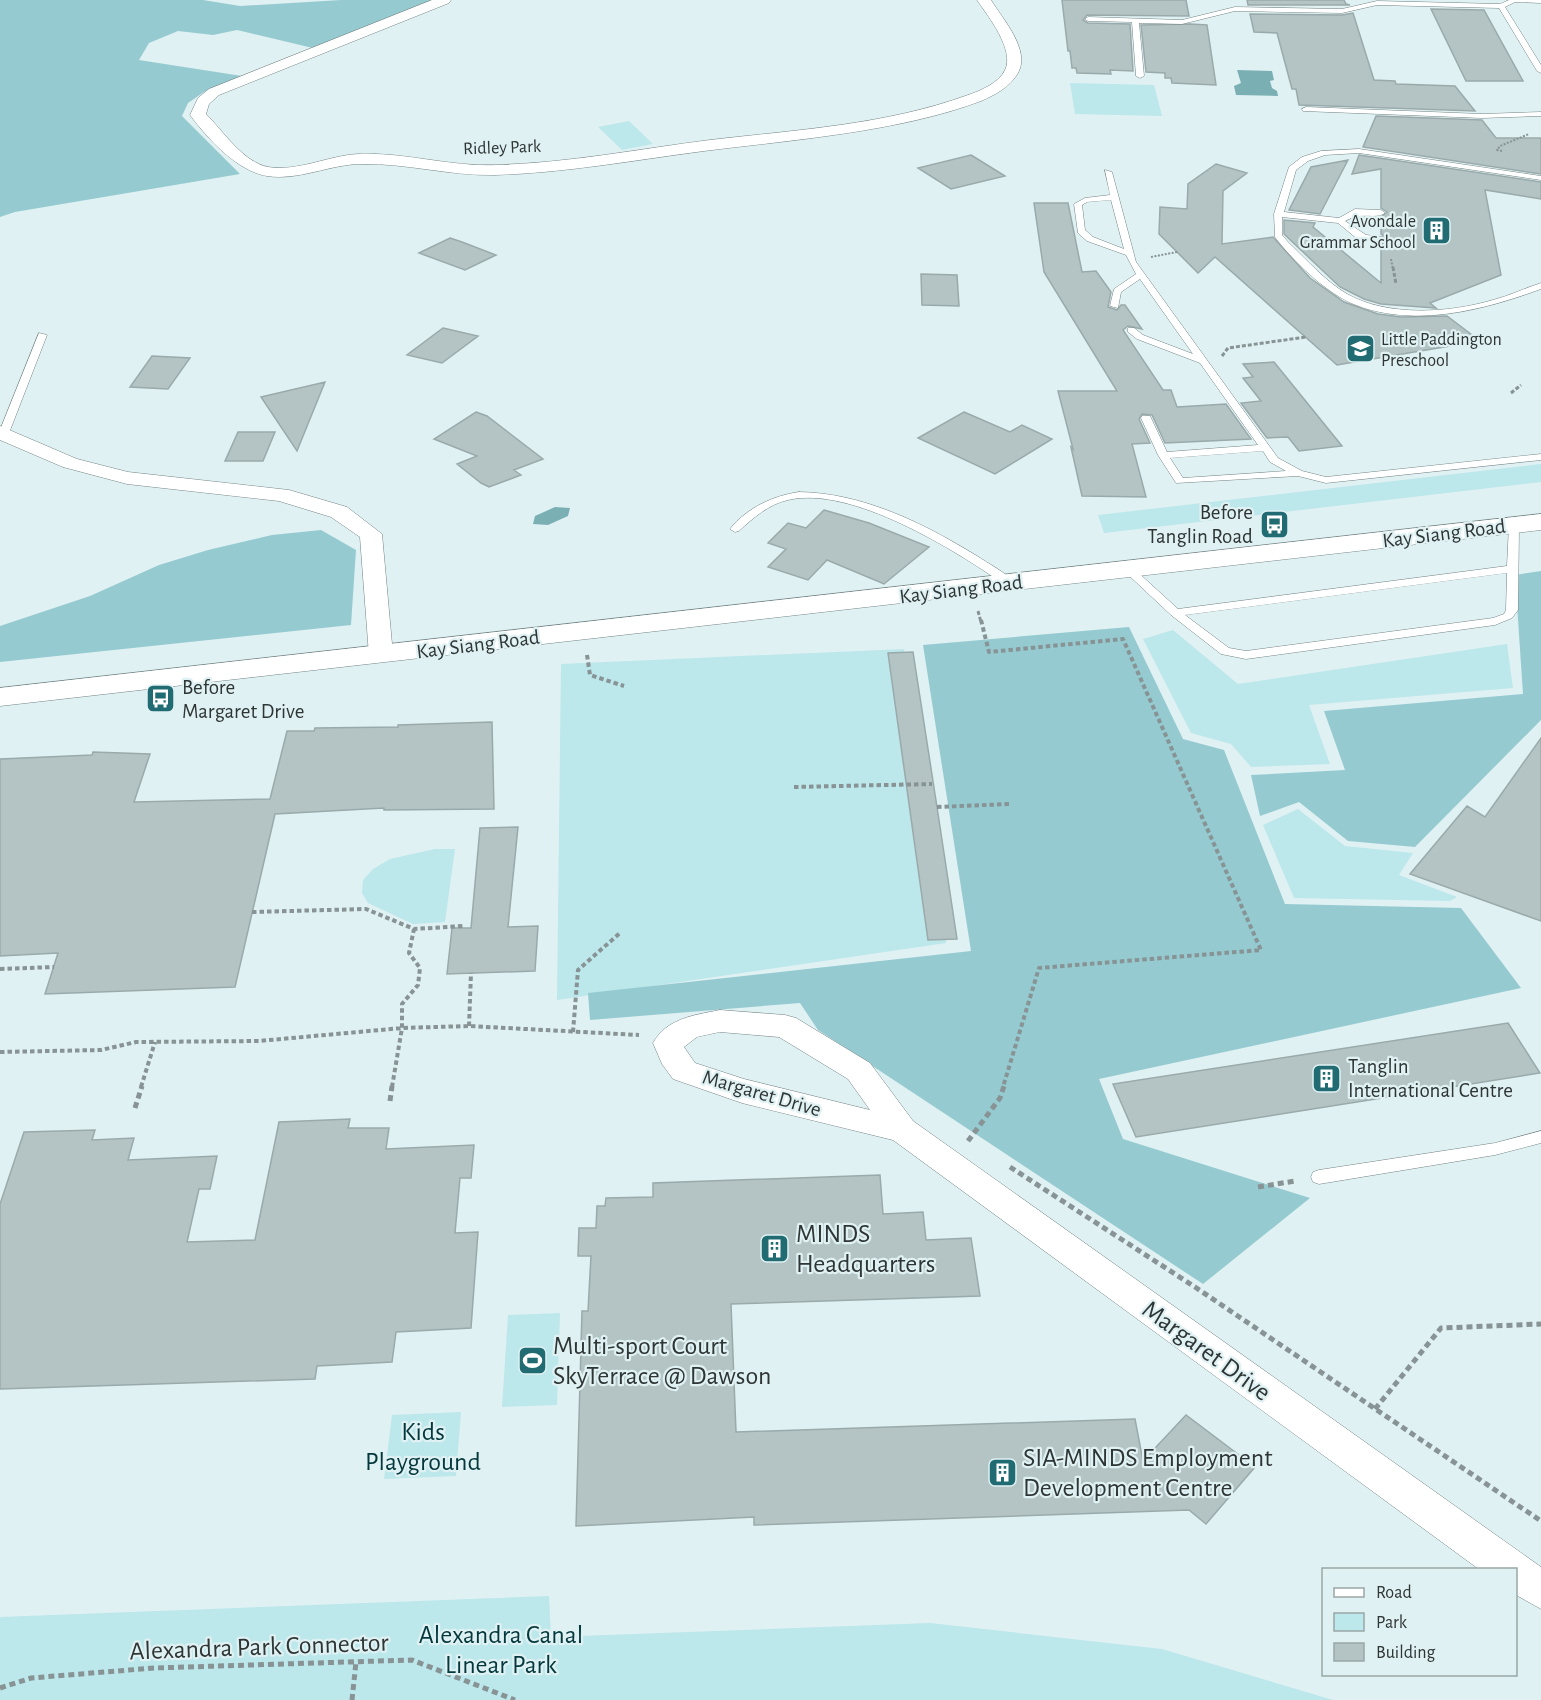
<svg xmlns="http://www.w3.org/2000/svg" width="1541" height="1700" viewBox="0 0 1541 1700" font-family="'Alegreya Sans',sans-serif">
	<rect width="100%" height="100%" fill="#e0f1f3"/>
	<path fill="#bce7eb" d="M1070 83 1154 85 1162 116 1075 114Z
		M629 121 653 144 622 150 598 127Z
		M1541 464V482L1104 533 1098 515Z
		M1173 630 1238 684 1507 644 1513 688 1309 705 1330 764 1251 767 1231 744 1191 733 1143 639Z
		M904 649 946 943 557 1000 561 664Z
		M1298 809 1345 846 1413 853 1399 875 1457 897 1450 901 1294 898 1263 825Z
		M435 849H455L445 922 413 924 368 903 362 893 363 880 373 869 390 859Z
		M560 1313 557 1405 502 1407 508 1315Z
		M461 1412 456 1476 384 1479 392 1415Z
		M549 1596 551 1637 930 1623 1162 1649 1333 1700H0V1617Z"/>
	<path fill="#95cbd0" d="M0 0H203L240 6 341 0H435L317 49 237 30 213 35 178 31 149 43 139 60 242 76 204 92 188 103 182 116 240 174 15 212 0 217Z
		M321 530 356 550 351 625 0 662V626L90 596 159 565 208 550 272 535Z
		M1541 571V720L1415 847 1348 841 1299 802 1260 816 1251 775 1345 770 1324 711 1523 694 1515 575Z
		M1129 627 1183 739 1224 750 1285 904 1461 908 1521 988 1099 1079 1123 1139 1310 1198 1203 1284 818 1030 800 1003 590 1020 588 993 971 951 923 645Z"/>
	<path fill="#7aafb4" d="M1237 70 1272 71 1274 80 1270 81 1272 88 1277 91 1278 96 1236 95 1234 86 1241 83Z
		M555 507 570 508 568 516 548 525 533 524 535 516Z"/>
	<path fill="#b4c4c5" stroke="#9aaaab" stroke-width="1.5" d="M1062 0H1186L1189 16 1087 15 1083 20 1088 23 1130 24 1133 71 1110 70 1111 74 1077 73 1076 68H1072L1070 51H1068Z
		M1247 0H1344L1346 4 1350 5H1248Z
		M1431 9 1484 10 1523 81H1466Z
		M1353 13 1374 80 1395 81 1396 84 1455 86 1475 111 1299 105 1296 89H1292L1277 33 1254 32 1250 14 1342 15Z
		M1190 24 1207 25 1216 85 1172 83 1171 78H1165V73L1146 72 1141 25Z
		M1376 116 1482 120 1496 138H1541V174L1363 147Z
		M971 155 1005 176 951 189 918 168Z
		M1359 155 1541 182V199L1485 190 1501 275 1430 303 1436 308 1381 304 1364 299 1340 287 1284 234V220L1315 223 1313 227 1381 283V244L1386 242V237L1381 234V217L1387 212 1381 208V169L1352 174Z
		M1348 160 1320 214 1289 210 1311 167Z
		M1216 164 1247 173 1223 191 1222 244 1273 237 1310 278 1344 302 1378 314 1401 317 1447 316 1480 341 1337 365 1215 257 1198 273 1159 234 1160 207 1187 209 1188 184Z
		M1034 203H1068L1082 272 1096 271 1111 292 1108 307 1117 310 1121 305H1125L1142 329 1128 326 1123 330 1163 390H1171L1177 407 1226 404 1251 439 1165 443 1152 415 1142 414 1139 419 1150 443 1132 444 1146 497 1082 496 1071 447 1073 449 1058 391H1117L1044 272Z
		M450 238 462 242 496 255 465 270 419 253Z
		M921 274 957 275 959 306 922 305Z
		M443 328 478 336 442 363 407 355Z
		M152 356 190 358 168 389 130 387Z
		M1274 362 1342 446 1299 451 1288 437 1267 438 1241 403 1261 401 1243 378 1253 377 1243 364Z
		M325 382 297 451 261 397Z
		M476 412 487 416 543 459 514 470 521 475 489 487 481 483 457 464 477 456 434 439Z
		M964 412 1010 432 1022 425 1052 439 995 474 918 438Z
		M238 432H275L263 461H225Z
		M824 510 869 523 929 547 884 584 827 560 808 580 768 567 786 549 768 543 788 523 806 528Z
		M913 652 937 807 957 939 928 940 888 653Z
		M492 722 494 809 384 810V808L275 814 235 987 45 994 58 953 0 956V759L92 755 93 752 150 754 134 802 270 799 287 731H314L315 728 398 727V725Z
		M1541 738V921L1410 874 1467 806 1485 817Z
		M518 827 508 927 538 926 535 971 447 974 452 928H471L480 828Z
		M1508 1023 1540 1073 1136 1137 1113 1084Z
		M350 1119 348 1128H389L386 1149 474 1145 471 1178H460L455 1233 478 1232 471 1328 396 1332 392 1362 317 1366 315 1379 0 1389V1204L24 1132 95 1130 92 1140 134 1138 128 1160 217 1156 210 1189H199L187 1242 255 1240 279 1122Z
		M880 1175 883 1214 923 1212 926 1240 971 1238 980 1296 731 1304 736 1432 1135 1419 1143 1461 1186 1415 1255 1467 1206 1524 1189 1510 754 1525V1517L576 1526 582 1311H588L591 1256H578L579 1228H596L597 1206H605L606 1198 653 1197V1183Z"/>
	<g fill="none" stroke-linecap="round" stroke-linejoin="round">
		<defs>
			<path id="lane" d="M1509 0H1541V3L1515 2 1505 7 1541 65V73L1537 71 1499 8 1377 5 1342 13 1235 11 1182 24 1139 23 1144 76 1140 78 1136 76 1132 22 1088 21 1085 19 1088 17 1182 20 1235 7 1342 9 1377 1 1500 4Z
				M1306 107 1482 114 1541 112V116L1482 118 1303 111 1302 109Z
				M1359 149 1541 176V180L1359 153 1325 155 1308 161 1296 170 1284 212 1339 218 1355 209 1381 210 1385 213C1374 220 1363 211 1345 221L1366 235 1384 237V241L1381 242 1355 237 1338 223 1282 217V235L1288 242C1307 260 1325 281 1347 294 1388 317 1449 313 1493 300 1509 296 1525 288 1541 283V289C1484 310 1415 328 1356 305 1327 294 1293 261 1275 237L1274 214 1289 167 1302 157 1321 151Z
				M1105 170 1112 172 1136 262 1278 458 1302 471 1326 477 1541 454V460L1326 483 1298 476 1176 483 1158 455 1141 418 1142 416H1150L1151 418 1167 452 1258 445 1200 363 1137 339 1128 332V328H1134L1143 335 1193 354 1140 279 1121 292 1118 308 1110 306 1114 289 1136 274 1126 255 1087 241 1078 233 1074 204 1085 198 1110 195ZM1111 200 1124 249 1093 237 1085 230 1082 205 1087 202ZM1263 451 1270 462 1286 471 1183 478 1170 458Z
				M39 333 47 335 9 433 4 436 0 435V430Z
				M799 492C863 493 923 523 977 556 989 564 1005 572 1015 583L1009 586 1005 585C955 550 851 485 788 500 769 504 753 518 739 531L735 532 730 529C747 508 772 496 799 492Z
				M1514 522 1519 525 1518 610 1512 618 1495 625 1246 659 1221 654 1171 615 1122 569 1128 566 1132 567 1178 609 1507 566 1509 525ZM1507 573 1506 610 1504 614 1493 618 1246 651 1229 648 1185 615Z
				M1541 1131V1143L1495 1155 1319 1184 1313 1182 1311 1177 1313 1172 1319 1170 1495 1143Z"/>
			<path id="street" d="M432 0H451L449 3 219 95 209 104 206 114C223 131 243 162 268 167 298 172 330 155 359 154 405 152 450 167 496 165 568 163 639 149 710 140 795 130 886 125 968 95 980 91 999 83 1005 70 1015 50 988 16 977 0H991C1002 18 1031 50 1018 73 1010 87 995 95 981 101 899 132 791 140 704 151 635 160 564 173 495 175 450 176 406 163 362 164 330 164 299 181 267 176 237 171 208 139 190 115L198 98 209 89Z
				M0 426 77 459 128 472 289 490 347 507 382 534 393 655 389 660 381 662 373 660 369 655 360 537 331 517 279 501 127 484 63 467 0 440Z
				M720 1010 785 1015 796 1018 870 1063 913 1121 1541 1567V1609L1516 1595V1570H1480L893 1140 742 1103 673 1079 662 1064 653 1043C667 1018 695 1015 720 1010ZM720 1032 779 1037 848 1079 870 1110 744 1079 695 1063 684 1047 697 1037Z"/>
			<path id="secondary" d="M1541 514V530L0 706V688Z"/>
		</defs>
		<use href="#lane" stroke="#748384" stroke-width="1"/>
		<use href="#street" stroke="#748384" stroke-width="1"/>
		<use href="#secondary" stroke="#748384" stroke-width="1"/>
		<path stroke="#879394" stroke-width="2" stroke-dasharray="2 1.5" stroke-linecap="butt" d="M1502 151 1497 150 1500 146 1529 134
			M1151 257 1177 252
			M1391 259 1393 269"/>
		<path stroke="#879394" stroke-width="3" stroke-dasharray="4 2" stroke-linecap="butt" d="M1393 267 1396 284
			M1222 356 1228 348 1306 337
			M1511 393 1521 385
			M978 611 981 622"/>
		<path stroke="#879394" stroke-width="4" stroke-dasharray="4.5 3" stroke-linecap="butt" d="M981 620 989 652 1123 639 1261 950 1039 968 1003 1087
			M587 655 590 675 624 686
			M794 787 932 784
			M937 807 1009 804
			M252 912 366 909 414 929 464 926
			M0 969 54 967
			M469 1026 471 973
			M573 1032 578 970 621 932
			M0 1052 101 1050 136 1042 259 1041 402 1028 469 1026 639 1035
			M141 1087 155 1042
			M392 1087 402 1028V1004L418 985 420 968 409 953 414 929"/>
		<path stroke="#879394" stroke-width="5" stroke-dasharray="6 4" stroke-linecap="butt" d="M390 1101 392 1086
			M135 1108 142 1086
			M968 1141 1000 1098 1004 1086
			M1010 1167 1195 1287 1541 1521
			M1258 1187 1295 1181
			M1375 1409 1441 1328 1541 1324
			M0 1688 31 1678 154 1668 412 1660 515 1700
			M352 1700 356 1662"/>
		<use href="#lane" fill="#fff" fill-rule="evenodd"/>
		<use href="#street" fill="#fff" fill-rule="evenodd"/>
		<use href="#secondary" fill="#fff" fill-rule="evenodd"/>
	</g>
	<defs>
		<symbol id="building-square" viewBox="-11 -11 22 22"><rect x="-9" y="-9" width="18" height="18" rx="4" fill="#216c73" stroke="#e0f1f3"/><path d="M-4-6H4V6H1V3H-1V6H-4ZM-2.5-4.3h1.7v1.8h-1.7ZM.8-4.3h1.7v1.8H.8ZM-2.5-1h1.7V.8h-1.7ZM.8-1h1.7V.8H.8Z" fill="#fff"/></symbol>
		<symbol id="school-square" viewBox="-11 -11 22 22"><rect x="-9" y="-9" width="18" height="18" rx="4" fill="#216c73" stroke="#e0f1f3"/><path d="M0-5L7-2L0 1L-7-2ZM-4 1L0 2.5L4 1V4Q0 6-4 4Z" fill="#fff"/></symbol>
		<symbol id="bus-square" viewBox="-11 -11 22 22"><rect x="-9" y="-9" width="18" height="18" rx="4" fill="#216c73" stroke="#e0f1f3"/><path d="M-5-6H5V4H4V6H2V4H-2V6H-4V4H-5ZM-3.5-4V0h7V-4ZM-3.5 1.2v1.5H-2V1.2ZM2 1.2v1.5H3.5V1.2Z" fill="#fff"/></symbol>
		<symbol id="stadium-square" viewBox="-11 -11 22 22"><rect x="-9" y="-9" width="18" height="18" rx="4" fill="#216c73" stroke="#e0f1f3"/><path d="M0-5a6.5 5 0 1 0 0 10a6.5 5 0 1 0 0-10ZM-3.5-1.8h7v3.6h-7Z" fill="#fff"/></symbol>
	</defs>
	<g fill-rule="evenodd">
		<use href="#building-square" x="1420" y="214" width="33" height="33"/>
		<use href="#school-square" x="1344" y="332" width="33" height="33"/>
		<use href="#bus-square" x="1258" y="508" width="33" height="33"/>
		<use href="#bus-square" x="144" y="682" width="33" height="33"/>
		<use href="#building-square" x="1310" y="1062" width="33" height="33"/>
		<use href="#building-square" x="758" y="1232" width="33" height="33"/>
		<use href="#stadium-square" x="516" y="1344" width="33" height="33"/>
		<use href="#building-square" x="986" y="1456" width="33" height="33"/>
	</g>
	<g text-anchor="middle" stroke-width="4.5" stroke-linejoin="round" paint-order="stroke">
		<g font-size="18" fill="#2e3535" stroke="#e0f1f3">
			<text transform="translate(502 147) rotate(-2)" y="6">Ridley Park</text>
		</g>
		<g font-size="18" fill="#2e3535" stroke="#e0f1f3" text-anchor="end">
			<text x="1416" y="227">Avondale<tspan x="1416" dy="21">Grammar School</tspan></text>
			<text x="1381" y="345" text-anchor="start">Little Paddington<tspan x="1381" dy="21">Preschool</tspan></text>
		</g>
		<g font-size="21" fill="#2e3535" stroke="#e0f1f3" text-anchor="start">
			<text x="1253" y="519" text-anchor="end">Before<tspan x="1253" dy="24">Tanglin Road</tspan></text>
			<text x="182" y="694">Before<tspan x="182" dy="24">Margaret Drive</tspan></text>
			<text x="1348" y="1073">Tanglin<tspan x="1348" dy="24">International Centre</tspan></text>
		</g>
		<g font-size="21" fill="#2e3535" stroke="#e0f1f3">
			<text transform="translate(1444 533) rotate(-7)" y="7">Kay Siang Road</text>
			<text transform="translate(961 589) rotate(-7)" y="7">Kay Siang Road</text>
			<text transform="translate(478 644) rotate(-7)" y="7">Kay Siang Road</text>
			<text transform="translate(762 1093) rotate(16)" y="7">Margaret Drive</text>
		</g>
		<g font-size="26" fill="#2e3535" stroke="#e0f1f3" text-anchor="start">
			<text x="796" y="1242">MINDS<tspan x="796" dy="30">Headquarters</tspan></text>
			<text x="553" y="1354">Multi-sport Court<tspan x="553" dy="30">SkyTerrace @ Dawson</tspan></text>
			<text x="1023" y="1466">SIA-MINDS Employment<tspan x="1023" dy="30">Development Centre</tspan></text>
		</g>
		<g font-size="26" fill="#2e3535" stroke="#e0f1f3">
			<text transform="translate(1207 1350) rotate(36)" y="9">Margaret Drive</text>
			<text transform="translate(259 1646) rotate(-2)" y="9">Alexandra Park Connector</text>
		</g>
		<g font-size="26" fill="#03383d" stroke="#e0f1f3">
			<text x="423" y="1440">Kids<tspan x="423" dy="30">Playground</tspan></text>
			<text x="501" y="1643">Alexandra Canal<tspan x="501" dy="30">Linear Park</tspan></text>
		</g>
	</g>
	<rect x="1322" y="1568" width="195" height="108" fill="#e0f1f3" stroke="#99a6a7" stroke-width="1.5"/>
	<rect x="1334" y="1588" width="30" height="9" fill="#ffffff" stroke="#99a6a7" stroke-width="1.5"/>
	<text x="1376" y="1598" font-size="18" fill="#2e3535">Road</text>
	<rect x="1334" y="1613" width="30" height="18" fill="#bce7eb" stroke="#99a6a7" stroke-width="1.5"/>
	<text x="1376" y="1628" font-size="18" fill="#2e3535">Park</text>
	<rect x="1334" y="1643" width="30" height="18" fill="#b4c4c5" stroke="#99a6a7" stroke-width="1.5"/>
	<text x="1376" y="1658" font-size="18" fill="#2e3535">Building</text>
</svg>
